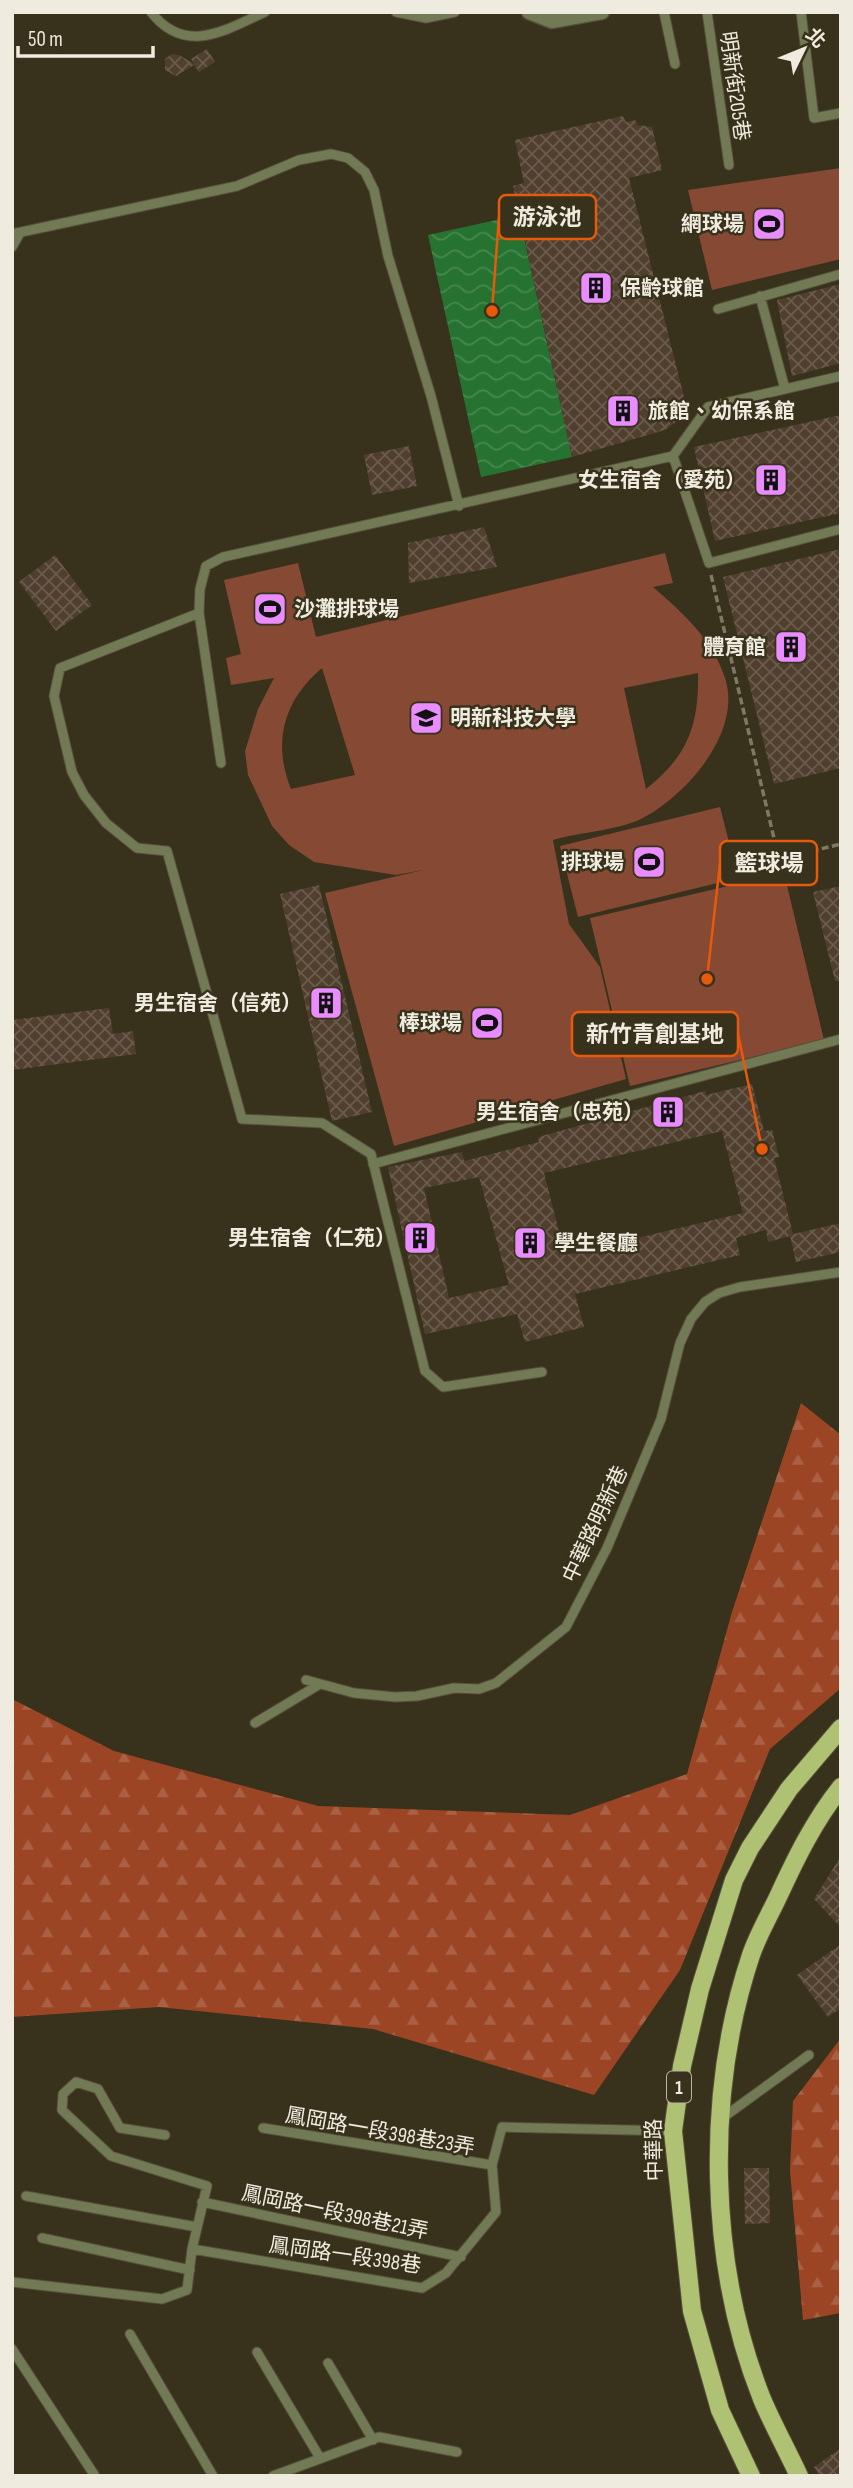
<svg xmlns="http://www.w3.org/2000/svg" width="853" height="2488" viewBox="0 0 853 2488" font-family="'Sofia Sans Condensed','Noto Sans TC',sans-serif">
	<defs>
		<pattern id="forest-firs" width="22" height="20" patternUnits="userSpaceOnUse" patternTransform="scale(1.75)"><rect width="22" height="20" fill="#9c4525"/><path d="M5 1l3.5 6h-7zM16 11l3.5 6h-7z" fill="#aa6044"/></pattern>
		<pattern id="water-waves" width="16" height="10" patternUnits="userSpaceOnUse" patternTransform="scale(1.75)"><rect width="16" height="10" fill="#267331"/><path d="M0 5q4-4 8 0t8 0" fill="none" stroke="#46874e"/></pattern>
		<pattern id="building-cross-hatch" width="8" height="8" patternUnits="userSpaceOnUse" patternTransform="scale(1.75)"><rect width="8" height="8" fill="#503f2e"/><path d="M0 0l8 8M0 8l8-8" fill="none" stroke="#6a5b4c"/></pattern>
	</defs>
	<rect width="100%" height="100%" fill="#38321c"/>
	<path fill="#864934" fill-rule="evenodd" d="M841 168V259L712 290 688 190Z
		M665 553 673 583 653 587C683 613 713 640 725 678 743 732 685 797 641 819 615 831 580 832 553 840L569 924 600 967 626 1079 394 1146 325 893 423 870 396 875 314 862 289 845 272 826 248 775 245 751 258 709 274 678 231 685 226 658 241 654 224 580 298 563 316 637ZM322 668 355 775 291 789C272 742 284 700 322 668ZM698 673C699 725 688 756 646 789L624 688Z
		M720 807 738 878 578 917 560 846Z
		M784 873 824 1040 630 1086 590 918Z"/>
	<path fill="url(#forest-firs)" d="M801 1403 841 1435V1688L770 1749 680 1970 594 2095 373 2029 159 2007 12 2017V1699L114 1751 318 1806 570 1815 687 1774 732 1612Z
		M841 2038V2313L803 2320 790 2171 793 2101Z"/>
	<path fill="url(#water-waves)" d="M519 215 572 457 481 477 428 235Z"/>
	<path fill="url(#building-cross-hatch)" fill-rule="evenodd" d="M207 49 215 62 199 72 194 65 176 76 165 70V59L172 54 179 55 194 64 191 59Z
		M623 116 626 122 635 120 638 125 652 127 662 170 629 178 686 405 683 417 665 430 572 457 513 186 524 183 515 140Z
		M841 284V363L792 376 777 300Z
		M841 415V513L715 541 694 447Z
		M409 446 417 486 372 495 364 455Z
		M484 527 497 567 409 583 408 543Z
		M841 549V768L774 784 723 577Z
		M55 555 92 605 56 631 19 582Z
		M319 885 372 1112 332 1121 280 894Z
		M841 886V981H835L813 892Z
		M109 1008 113 1034 133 1031 136 1054 12 1070V1020Z
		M752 1084 764 1131 772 1130 779 1157 774 1158 793 1234 841 1223V1252L796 1262 790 1236 768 1242 766 1230 736 1238 740 1255 575 1294 584 1327 525 1342 517 1314 425 1334 388 1167 462 1152 464 1161 539 1142 538 1137 705 1091 706 1095ZM722 1131 743 1213 565 1255 544 1173ZM479 1177 509 1285 449 1298 424 1188Z
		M841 1856V1928L814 1899Z
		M841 1944V2008L828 2017 797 1975Z
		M744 2168H769L770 2223 745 2224Z
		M841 2448V2476H820L814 2467Z"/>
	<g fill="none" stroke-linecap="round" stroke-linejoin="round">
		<defs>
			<path id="service" d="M151 12C185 56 226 30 265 12
				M396 12 426 18 455 12
				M664 12 675 64
				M707 12 729 165
				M801 12 814 118 841 113
				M12 234 237 186 299 160 331 154 348 158 365 172 374 190 388 256 431 396 459 506
				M12 247 20 233
				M760 296 785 389
				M718 309 841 274
				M673 456 709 563 841 529
				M199 613 60 668 54 696 72 772 84 795 106 823 137 848 167 851 242 1119 322 1123 371 1154 425 1371 443 1387 542 1372
				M221 763 199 613 200 589 206 566 223 557 673 456 708 407 841 376
				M373 1164 841 1039
				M306 1680 354 1693 395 1697 417 1696 454 1688 479 1689 496 1683 566 1627 607 1548 661 1419 680 1343 691 1319 705 1302 719 1293 740 1287 841 1272
				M255 1723 320 1684
				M721 2119 809 2055
				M263 2128 492 2165
				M26 2196 197 2227
				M202 2202 461 2257
				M42 2238 190 2270
				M192 2249 422 2288 446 2273 496 2212 492 2165 502 2127 673 2131
				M12 2282 162 2299 187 2290 192 2249 207 2186 111 2156 62 2110 63 2094 76 2082 98 2089 120 2128 165 2135
				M130 2334 213 2476
				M12 2349 95 2476
				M257 2352 320 2458
				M328 2363 373 2440
				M273 2476 379 2437 457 2452"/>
			<path id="minor" d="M529 12 552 21 602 12"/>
			<path id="primary" d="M751 2476 720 2410 692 2311 673 2131 682 2066 700 1989 734 1880 750 1848 789 1789 841 1728
				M799 2476C787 2450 773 2425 762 2399 708 2263 705 2093 751 1955 758 1935 769 1916 778 1897 796 1858 814 1821 841 1787"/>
		</defs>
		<use href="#service" stroke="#55503b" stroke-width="11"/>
		<use href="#minor" stroke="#55503b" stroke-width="17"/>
		<use href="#primary" stroke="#55503b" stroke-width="20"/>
		<path stroke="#7e7966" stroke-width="3.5" stroke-dasharray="7 3.5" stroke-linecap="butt" d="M711 575 779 859 841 844"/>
		<use href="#service" stroke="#717a54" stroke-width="9"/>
		<use href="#minor" stroke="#717a54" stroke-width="14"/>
		<use href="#primary" stroke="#afc172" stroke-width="18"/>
	</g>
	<defs>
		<symbol id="stadium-square" viewBox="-11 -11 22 22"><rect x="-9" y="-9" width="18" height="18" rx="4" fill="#e98dfe" stroke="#38321c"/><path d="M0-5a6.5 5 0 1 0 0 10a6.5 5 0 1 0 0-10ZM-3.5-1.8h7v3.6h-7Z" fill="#111"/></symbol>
		<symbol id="building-square" viewBox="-11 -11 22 22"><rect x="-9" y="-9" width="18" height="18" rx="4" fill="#e98dfe" stroke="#38321c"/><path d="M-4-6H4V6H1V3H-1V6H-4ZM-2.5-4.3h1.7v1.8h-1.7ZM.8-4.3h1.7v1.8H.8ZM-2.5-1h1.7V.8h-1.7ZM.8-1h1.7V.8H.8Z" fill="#111"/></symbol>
		<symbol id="university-square" viewBox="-11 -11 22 22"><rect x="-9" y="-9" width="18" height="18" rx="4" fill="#e98dfe" stroke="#38321c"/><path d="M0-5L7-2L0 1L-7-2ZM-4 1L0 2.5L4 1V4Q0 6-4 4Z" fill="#111"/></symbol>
	</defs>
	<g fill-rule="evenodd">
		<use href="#stadium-square" x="750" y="205" width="38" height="38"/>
		<use href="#building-square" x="577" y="269" width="38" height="38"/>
		<use href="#building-square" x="604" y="392" width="38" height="38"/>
		<use href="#building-square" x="752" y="461" width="38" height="38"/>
		<use href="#stadium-square" x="251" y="590" width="38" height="38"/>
		<use href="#building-square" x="772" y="628" width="38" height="38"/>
		<use href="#university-square" x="407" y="699" width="38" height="38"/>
		<use href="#stadium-square" x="630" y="843" width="38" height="38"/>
		<use href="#building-square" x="307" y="984" width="38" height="38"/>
		<use href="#stadium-square" x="468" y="1004" width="38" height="38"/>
		<use href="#building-square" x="649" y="1093" width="38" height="38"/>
		<use href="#building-square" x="401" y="1219" width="38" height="38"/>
		<use href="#building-square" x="511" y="1224" width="38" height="38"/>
	</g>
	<g text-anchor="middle" stroke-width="5" stroke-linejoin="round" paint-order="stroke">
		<rect fill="#38321c" stroke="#b8b4a4" stroke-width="2" x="667" y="2071.5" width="24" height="31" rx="5"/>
		<g font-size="19" font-weight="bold" fill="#efebde">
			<text x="679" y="2094">1</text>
		</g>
		<g font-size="21" fill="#efebde" stroke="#38321c">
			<text transform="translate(735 86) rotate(82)" y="7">明新街205巷</text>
			<text transform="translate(595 1524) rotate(-65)" y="7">中華路明新巷</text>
			<text transform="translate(380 2131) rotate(10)" y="7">鳳岡路一段398巷23弄</text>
			<text transform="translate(654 2150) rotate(-91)" y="7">中華路</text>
			<text transform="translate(335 2212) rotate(12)" y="7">鳳岡路一段398巷21弄</text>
			<text transform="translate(345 2255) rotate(8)" y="7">鳳岡路一段398巷</text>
		</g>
		<g font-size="21" font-weight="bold" fill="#efebde" stroke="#38321c" text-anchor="end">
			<text x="744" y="231">網球場</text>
			<text x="620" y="295" text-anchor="start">保齡球館</text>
			<text x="648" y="418" text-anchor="start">旅館、幼保系館</text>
			<text x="746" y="487">女生宿舍（愛苑）</text>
			<text x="294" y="616" text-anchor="start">沙灘排球場</text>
			<text x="766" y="654">體育館</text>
			<text x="450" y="725" text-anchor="start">明新科技大學</text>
			<text x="624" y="869">排球場</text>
			<text x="302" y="1010">男生宿舍（信苑）</text>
			<text x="462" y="1030">棒球場</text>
			<text x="644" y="1119">男生宿舍（忠苑）</text>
			<text x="396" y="1245">男生宿舍（仁苑）</text>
			<text x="554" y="1250" text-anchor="start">學生餐廳</text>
		</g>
	</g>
	<path fill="none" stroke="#e8590c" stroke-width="2.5" d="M492 311L499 217M707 979L720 863M762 1149L738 1034"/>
	<g fill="#e8590c" stroke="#38321c" stroke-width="2.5">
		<circle cx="492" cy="311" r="7"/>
		<circle cx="707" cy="979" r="7"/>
		<circle cx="762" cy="1149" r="7"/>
	</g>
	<g fill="#38321c" stroke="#e8590c" stroke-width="2.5">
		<rect x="499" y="195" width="97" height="44" rx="7"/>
		<rect x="720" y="841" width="97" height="44" rx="7"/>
		<rect x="572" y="1012" width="166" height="44" rx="7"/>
	</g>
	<g font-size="23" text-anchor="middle" font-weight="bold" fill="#efebde">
		<text x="547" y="225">游泳池</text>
		<text x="769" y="871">籃球場</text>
		<text x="655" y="1042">新竹青創基地</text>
	</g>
	<rect width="853" height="2488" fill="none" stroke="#efebde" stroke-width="28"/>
	<g transform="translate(804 49) rotate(47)" stroke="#38321c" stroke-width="5" paint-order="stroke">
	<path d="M0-5L12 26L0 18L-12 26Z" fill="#efebde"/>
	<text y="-10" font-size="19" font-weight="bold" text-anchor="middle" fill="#efebde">北</text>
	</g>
	<path d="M18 46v10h135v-10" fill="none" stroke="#efebde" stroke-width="3.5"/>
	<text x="28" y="46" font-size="21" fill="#efebde" stroke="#38321c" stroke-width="5" paint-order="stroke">50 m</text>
</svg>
